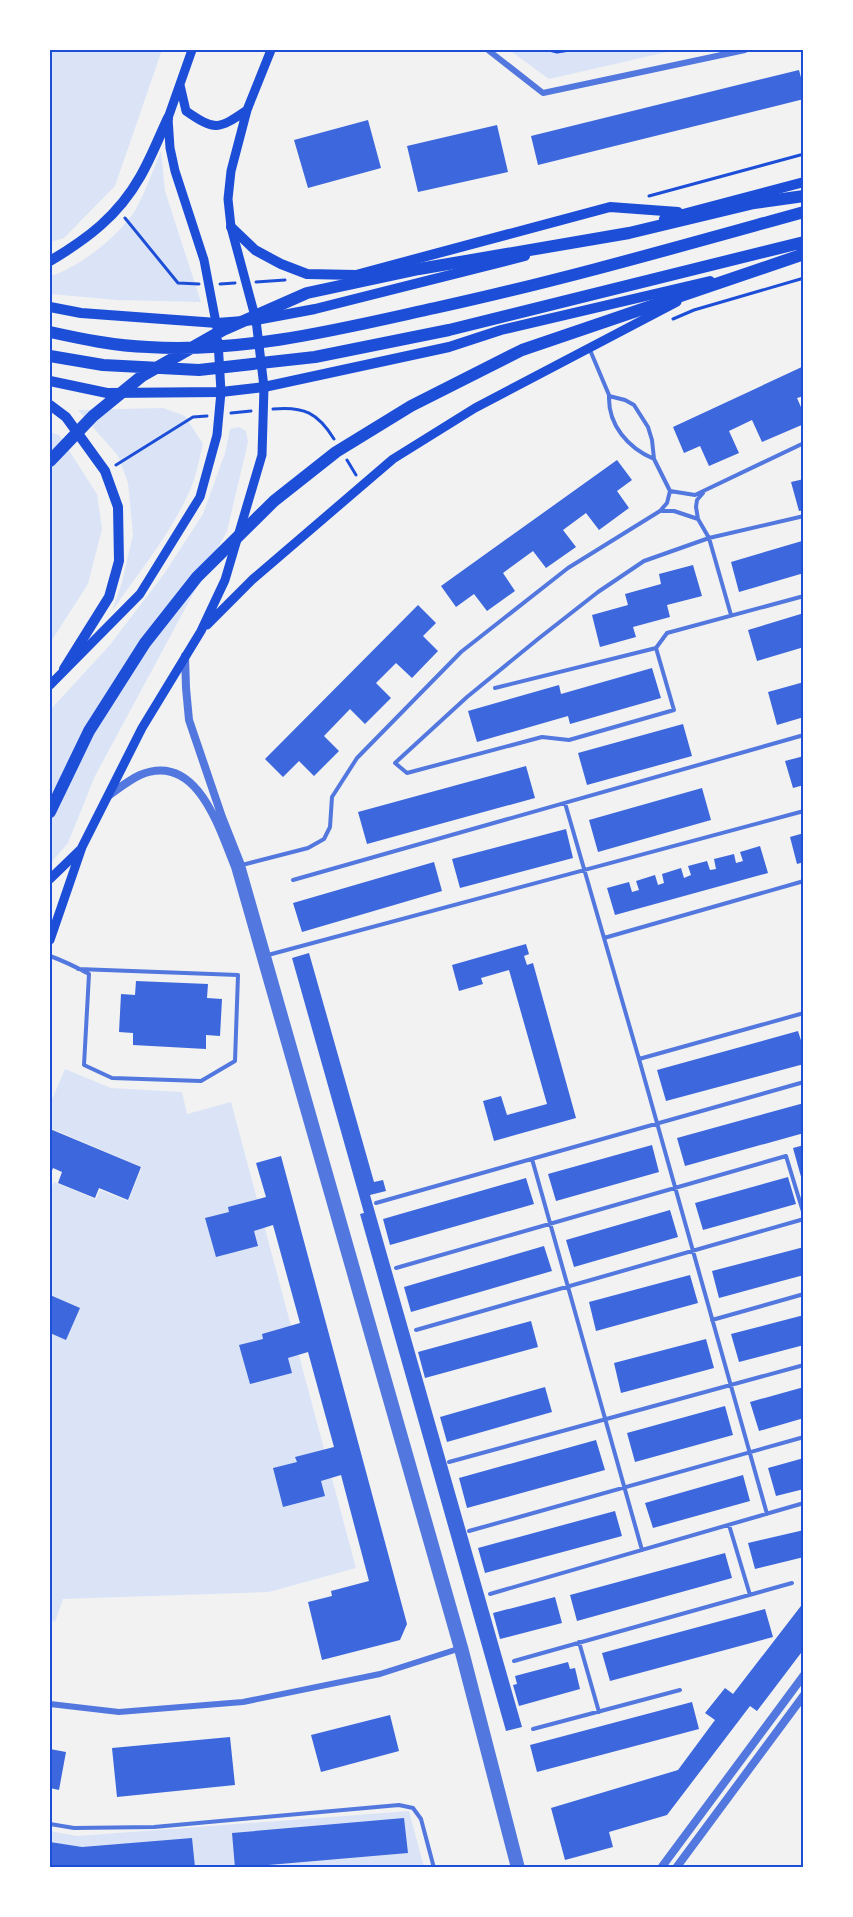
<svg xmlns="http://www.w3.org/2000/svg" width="853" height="1917" viewBox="0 0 853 1917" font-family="Rubik,sans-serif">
	<rect width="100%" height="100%" fill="#f2f2f2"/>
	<path fill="#dbe4f7" d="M50 50H162L115 186 64 238 50 242Z
		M509 50H676L549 79Z
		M161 151 165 191 201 302 117 300 50 294V276C78 269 123 233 137 207 146 190 153 170 161 151Z
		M163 408 185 416 203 444C200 455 198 468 194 480 176 528 141 569 112 611L122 582 133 535 128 483 118 456 78 410Z
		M239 427 246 431 248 442 227 531 95 776 68 843 50 864V710L109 646 164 574 203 514 225 453 230 429Z
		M50 432 59 435 97 494 102 529 88 584 50 643Z
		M65 1069 111 1088 182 1092 187 1114 231 1102 356 1568 269 1592 63 1599 55 1622 50 1619V1191L54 1182 96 1199 100 1190 128 1201 142 1167 50 1128V1104Z
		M409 1811 424 1867H50V1831L77 1836Z"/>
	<path fill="#3d67dc" d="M799 70 804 89V99L538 165 531 136Z
		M368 120 381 168 308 188 294 140Z
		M497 125 508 172 418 192 407 146Z
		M804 366V396L797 398 804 414V424L762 442 752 420 729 431 739 453 709 466 700 446 684 453 673 427Z
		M617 460 632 480 617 491 629 508 599 530 586 513 563 530 576 547 546 568 533 551 503 573 515 591 487 611 474 594 456 607 441 586Z
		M804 479V510L799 511 791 482Z
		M802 541 804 547V573L739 592 731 562Z
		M693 565 702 596 667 605 670 617 633 627 636 637 600 647 592 615 628 605 625 594 661 584 659 574Z
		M418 605 436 623 423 636 438 651 412 678 396 663 376 683 391 698 365 724 350 709 324 736 339 751 314 776 299 761 283 777 265 759Z
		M804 613V647L757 661 748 630Z
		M652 668 661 698 570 724 568 716 477 742 468 711 559 685 561 694Z
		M804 682V717L777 725 768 692Z
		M683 724 692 756 587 785 578 753Z
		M804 756V785L793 788 785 761Z
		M526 766 535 798 367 844 358 812Z
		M702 788 711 820 598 852 589 820Z
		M566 829 573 858 460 888 452 859Z
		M804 833V862L797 864 790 837Z
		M760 846 768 873 615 915 607 888 629 882 632 892 639 890 636 881 655 875 658 885 664 883 662 874 681 868 684 878 691 875 688 866 707 861 710 870 716 869 714 859 734 854 736 863 743 861 740 852Z
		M434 862 442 891 302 932 293 903Z
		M526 944 529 954 524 956 527 965 533 963 576 1118 494 1141 483 1101 501 1096 507 1115 547 1104 509 970 481 978 483 984 459 991 452 965Z
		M309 953 374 1182 383 1180 386 1191 370 1195 522 1727 506 1731 360 1214 364 1213 292 958Z
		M136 981 208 984 207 998 222 999 220 1036 206 1035V1049L133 1045V1033L119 1032 121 994 135 995Z
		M798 1031 804 1050V1064L666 1101 657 1070Z
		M804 1103V1133L685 1166 677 1138Z
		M50 1129 141 1167 128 1200 99 1188 95 1198 58 1183 62 1172 53 1168 50 1176Z
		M652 1145 659 1172 556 1201 548 1174Z
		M804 1145V1184H803L793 1148Z
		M281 1156 407 1624 400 1640 322 1660 308 1602 332 1596 331 1591 369 1581 341 1475 321 1481 325 1496 283 1507 273 1468 297 1462 295 1457 334 1447 308 1352 288 1358 292 1373 250 1384 239 1345 263 1339 262 1334 300 1323 273 1225 254 1231 258 1246 216 1257 205 1218 229 1212 228 1207 266 1197 256 1163Z
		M788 1177 796 1204 703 1230 695 1203Z
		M526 1178 534 1204 390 1245 383 1219Z
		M670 1210 678 1237 574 1267 566 1240Z
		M544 1246 552 1271 411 1312 404 1287Z
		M804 1247V1275L719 1298 712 1271Z
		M690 1275 698 1303 596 1331 589 1302Z
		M50 1295 80 1308 66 1340 50 1333Z
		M804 1315V1345L739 1362 731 1334Z
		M531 1321 538 1347 425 1378 418 1352Z
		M706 1339 714 1368 621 1393 614 1363Z
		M545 1387 552 1412 447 1442 440 1417Z
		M804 1387V1418L759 1431 750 1402Z
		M725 1406 733 1435 635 1462 627 1433Z
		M596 1440 605 1470 467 1508 459 1478Z
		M804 1458V1489L776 1496 768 1468Z
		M743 1475 750 1501 653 1528 645 1503Z
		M615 1511 622 1536 485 1573 478 1548Z
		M804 1530V1557L755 1569 748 1543Z
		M725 1553 732 1578 577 1621 570 1595Z
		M555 1597 562 1623 500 1639 493 1613Z
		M804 1602V1649L757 1711 750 1706 667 1815 609 1832 613 1847 565 1860 551 1808 678 1770 715 1720 705 1713 725 1688 733 1694Z
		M765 1609 773 1637 610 1681 602 1653Z
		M568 1662 570 1669 575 1668 580 1689 519 1706 513 1685 517 1684 515 1676Z
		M692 1702 699 1729 537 1772 530 1745Z
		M390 1715 399 1751 321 1772 311 1735Z
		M230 1737 235 1785 117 1797 112 1748Z
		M50 1749 66 1752 59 1790 50 1788Z
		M404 1818 408 1853 235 1868 232 1833Z
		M192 1838 195 1867 50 1868V1842L82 1847Z"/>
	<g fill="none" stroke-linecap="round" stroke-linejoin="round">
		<path stroke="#1d4ed8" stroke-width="3" d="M549 50 557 52 570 50
			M649 196 804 154
			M125 218 178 283 199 284
			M256 282 285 280
			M220 284 235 283
			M673 319 694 310 804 278
			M273 409C304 406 318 413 334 439
			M231 413 251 411
			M347 460 356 475
			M116 465 193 417 207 416"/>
		<path stroke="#5277de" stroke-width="4" d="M590 350 609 395
			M654 459C628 448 608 425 609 396L625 400 634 405 648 427 652 440 654 459 670 491
			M703 493 697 500 696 507 698 519 709 538 731 615
			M662 511H674L698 519
			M656 648 674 710 569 740 542 737 407 773 395 763 467 697 538 639 598 592 644 561 709 538 804 516
			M495 688 656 648 667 633 804 596
			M565 803 639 1059
			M242 865 308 848 324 839 330 827 332 797 357 758 461 652 568 568 660 511 667 503 670 491 695 495 804 443
			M293 880 804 735
			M604 938 804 881
			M268 955 804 811
			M50 956C64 961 76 967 89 974L84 1065 112 1078 201 1081 235 1061 238 975 78 969
			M532 1159 642 1550
			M376 1203 804 1082
			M396 1268 786 1156 804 1215
			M712 1320 804 1294
			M416 1330 804 1219
			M449 1462 804 1365
			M767 1514 639 1059 804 1013
			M729 1525 750 1595
			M469 1531 804 1437
			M490 1594 804 1503
			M579 1642 599 1712
			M514 1661 792 1583
			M533 1729 680 1690
			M50 1824 74 1828 154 1827 399 1805 413 1808 421 1819 434 1868"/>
		<path stroke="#5277de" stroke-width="6" d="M488 50 543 93 745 50
			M50 1704 119 1712 243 1702 380 1674 461 1648"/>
		<path stroke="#5277de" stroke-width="8" d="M185 656 186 688 189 720 222 817 241 865 464 1647 521 1868
			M108 796C118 789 129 780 140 775 197 751 219 828 235 867L458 1649 515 1868
			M661 1868 804 1675
			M676 1868 804 1695"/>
		<path stroke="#1d4ed8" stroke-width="9" d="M192 50 168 118 170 148 175 171 204 260 217 328
			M180 85 186 111C215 131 218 130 247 110
			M207 625 253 579 393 459 475 408 677 302
			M50 685 140 594 200 497 217 435 221 392 218 341
			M50 879 81 849
			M50 940 82 847 142 728 201 631 225 580 262 455 264 387 256 320 231 227 228 199 231 171 247 110 271 50"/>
		<path stroke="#1d4ed8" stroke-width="10" d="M664 219 804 182
			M231 227 255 250 281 264 307 274 356 275 610 207 678 212
			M50 261C87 239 118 216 140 177 151 158 159 137 168 118
			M50 307 81 313 217 323 256 320 315 309 525 256
			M50 381 107 393 221 392 264 387 449 347 501 330 710 281
			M50 405 66 417 105 471 118 507 119 561 109 597 64 669"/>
		<path stroke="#1d4ed8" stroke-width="12" d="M50 332C82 339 115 346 148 347 246 353 340 329 435 308 559 281 681 246 804 212
			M50 356 103 365 199 370 315 357 449 330 804 242
			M50 461 93 416 142 376 223 330 307 293 419 269 629 233 754 203 804 196
			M50 812 89 731 145 643 197 577 274 501 336 452 411 406 522 350 804 254"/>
	</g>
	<rect width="853" height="1917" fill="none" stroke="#ffffff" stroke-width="102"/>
	<rect x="51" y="51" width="751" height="1815" fill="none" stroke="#1d4ed8" stroke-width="2"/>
</svg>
